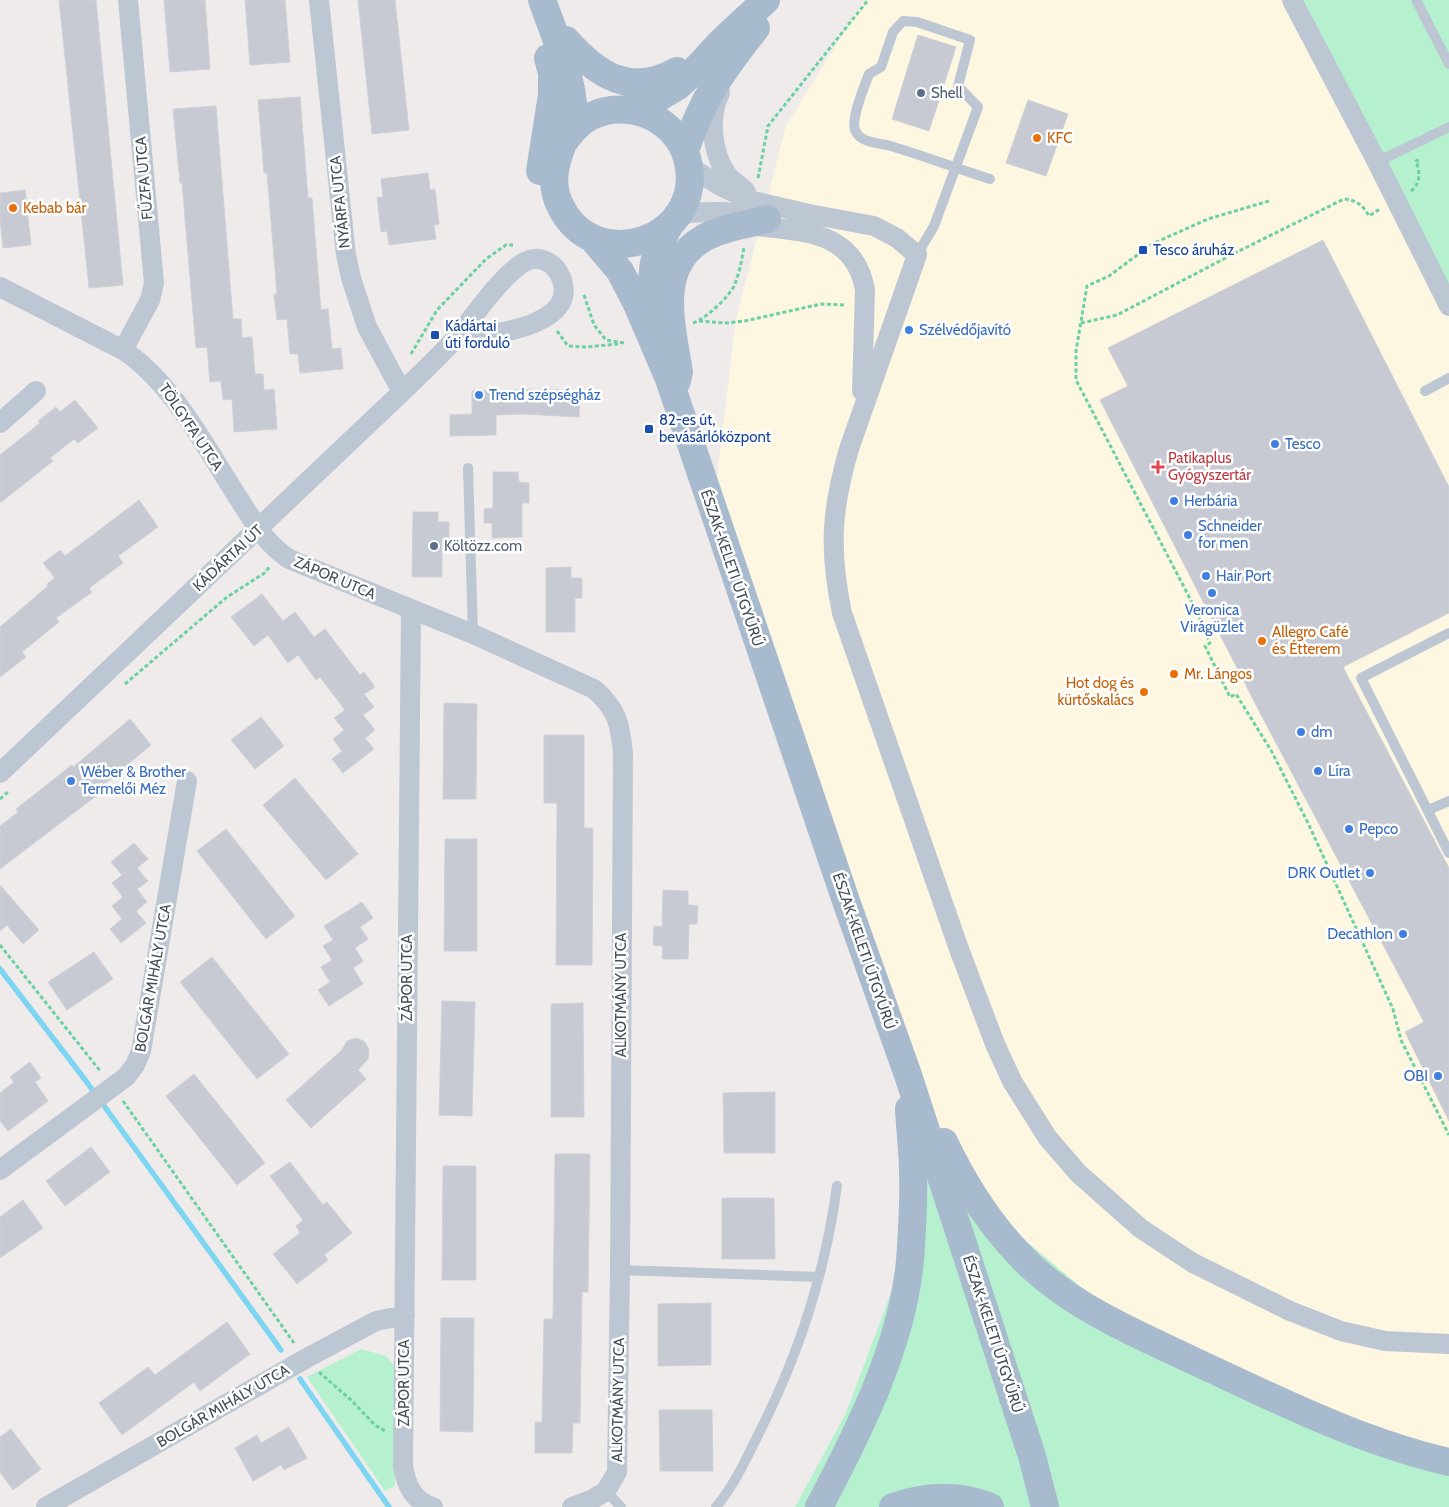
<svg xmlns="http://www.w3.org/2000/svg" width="1449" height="1507" viewBox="0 0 1449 1507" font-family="Cabin,sans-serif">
	<rect width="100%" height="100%" fill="#efebeb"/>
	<path fill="#fdf6e1" d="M864 0H1296L1449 288V1455L1395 1445 1124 1323 985 1207 926 1141 717 477 736 319 786 126Z"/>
	<path fill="#b5f1cf" d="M1296 0H1449V288Z
		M926 1141 985 1207 1124 1323 1266 1389 1449 1455V1507H795L846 1413 901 1266Z
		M361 1349 386 1356 396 1368 395 1486 385 1491 307 1377Z"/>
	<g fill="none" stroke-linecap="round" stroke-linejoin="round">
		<path stroke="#7ed5f2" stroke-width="5.5" d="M0 969 86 1081 281 1350
			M300 1379 389 1507"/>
	</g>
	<path fill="#c7cad2" stroke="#cfd1d8" d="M59 0H96L123 285 89 288Z
		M164 0H205L210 69 170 72Z
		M245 0H285L290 62 250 65Z
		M358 0H395L409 130 372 134Z
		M918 35 956 47 929 131 892 119Z
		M300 97 308 198H312L321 310 328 309 332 349 341 348 343 369 300 373 298 354H290L287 319 277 320 274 294H277L267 173H264L258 100Z
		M1028 100 1068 114 1046 176 1006 163Z
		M216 106 233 319H241L242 338 252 337 255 374H263L264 390 274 389 277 429 234 432 232 399 223 400 221 381 210 382 207 347 196 348 182 183H180L173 109Z
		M428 173 430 190 435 189 439 224 434 225 436 239 389 245 387 231 381 232 377 197H383L381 179Z
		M25 190 31 245 3 248 0 218V193Z
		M1323 240 1449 487V613L1343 667 1449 868V1121L1405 1032 1424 1022 1258 709 1100 400 1128 386 1108 348Z
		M548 389 580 391 579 417 523 414 496 415V435L450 436V415L472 414V391Z
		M75 400 98 428 78 443 74 439 50 458 53 461 0 503V455L40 423 38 421 56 407 60 412Z
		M493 472H518L519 482 529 483V503H522V537L492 538V523H484V509L493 508Z
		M139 500 158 527 118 556 123 563 89 588 92 592 56 618 59 622 22 652 26 657 0 677V627L48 586 47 584 55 578 43 563 60 550 65 556Z
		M413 512H438V522H449V542H442V577H412Z
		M571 567V578H582V598H575V632H546V568Z
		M262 594 283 621 295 612 314 637 325 629 360 675 364 672 375 687 364 694 374 707 363 715 375 730 365 738 374 749 343 773 332 759 342 751 333 739 344 730 334 718 345 710 320 677 316 680 298 655 288 663 268 635 254 646 231 617Z
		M444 703 477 704 476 799H443Z
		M261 717 284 746 255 769 231 740Z
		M130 719 151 745 94 793 96 796 0 869V826L18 812 16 809 72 765 73 767Z
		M544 735H584V828H593L592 965H556L557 803H544Z
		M295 778 358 854 326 880 263 805Z
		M226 829 295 916 266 939 197 851Z
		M445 839H477V951H444Z
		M134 843 148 859 137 868 148 881 137 889 147 902 136 911 146 923 121 943 110 929 122 919 112 906 123 897 112 883 122 875 111 862Z
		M0 885 39 930 23 944 7 925 0 931Z
		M663 890 688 891V905L698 906 697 924H689L688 959H662L663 946 653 945 654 926 662 927Z
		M362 902 373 918 360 927 368 939 355 948 363 961 353 968 363 984 329 1006 318 990 330 982 321 967 332 960 323 946 333 940 324 926Z
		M94 952 113 979 67 1010 48 982Z
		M212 957 289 1054 257 1079 180 982Z
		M442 1001 475 1002 472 1116 439 1115Z
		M583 1003 584 1117H551V1004Z
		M357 1038 365 1042 369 1050 368 1059 358 1070 366 1079 311 1128 286 1100 342 1050 347 1041Z
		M30 1062 41 1078 35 1082 48 1101 8 1131 0 1121V1093L14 1082 10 1077Z
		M194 1074 265 1163 237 1185 166 1096Z
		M775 1092V1153H724L723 1093Z
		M91 1147 110 1172 65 1206 46 1181Z
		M555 1154H590L588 1292H582L580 1423H573L572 1453H535V1422H542L544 1319H553Z
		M290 1162 323 1205 327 1202 352 1233 324 1255 328 1260 297 1284 273 1254 300 1233 296 1226 303 1220 270 1176Z
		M443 1166H476V1280H442Z
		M722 1198H774L775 1259H722Z
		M23 1200 43 1228 0 1258V1217Z
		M711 1303V1365L658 1366V1304Z
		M441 1318H474L473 1432 440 1431Z
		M227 1322 250 1354 200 1391 194 1382 122 1435 99 1403 148 1367 155 1375Z
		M659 1410H712L713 1471H660Z
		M289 1427 307 1458 284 1470 281 1465 253 1481 235 1448 257 1435 261 1443Z
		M11 1429 41 1469 13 1490 0 1472V1437Z"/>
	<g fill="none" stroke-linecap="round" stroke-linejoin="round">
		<path stroke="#6bd1a3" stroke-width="3" stroke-dasharray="4 2.5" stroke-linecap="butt" d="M758 178 768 126 868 0
			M1411 191C1421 183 1420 171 1416 161L1419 160
			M1269 201 1208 219 1152 244 1109 276 1087 286 1076 351V380L1196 610 1210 643 1205 646 1230 697 1236 694 1272 752 1308 823 1393 1009 1401 1040 1449 1135
			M584 295 594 325 606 340 624 343
			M699 321 727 323 745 321 821 304 846 305
			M693 323C705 319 728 298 734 286 739 274 742 260 744 247
			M1081 323 1117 315 1235 253 1344 199C1356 200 1363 205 1369 216L1380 209
			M557 331 568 346 586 347 618 344
			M411 354 437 310 486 259 506 245H513
			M125 684 227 597 266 572 269 567
			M0 799 8 792
			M0 945 101 1072
			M123 1101 294 1343
			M319 1372 352 1401 375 1425 385 1431"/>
		<path stroke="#bdc7d3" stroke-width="10" d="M1416 0 1449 64
			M1377 162 1449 127
			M917 255 934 226 978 107 958 86 970 40 917 22 903 21 893 32 881 67 869 74C865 85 849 122 856 132 861 142 877 143 887 145 922 155 955 168 990 179
			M1425 391 1449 378
			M468 468 473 634
			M1449 633 1361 678 1449 853
			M1428 810 1449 801
			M620 1270 819 1277
			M606 1491 621 1507
			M716 1507C734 1486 746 1459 758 1435 799 1355 825 1275 837 1186"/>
		<path stroke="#bdc7d3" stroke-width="20" d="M319 0 346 255 351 278 367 327 402 392
			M1292 0 1377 162 1449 306
			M720 93C708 116 712 152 726 173 730 180 740 185 746 192
			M690 167 722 187 753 201 809 214 874 226 897 238 917 255 849 449C831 511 829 550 842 613L959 949 995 1044 1012 1081 1047 1137 1078 1173 1140 1228 1193 1263 1290 1311 1341 1331 1385 1341 1449 1344
			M679 214C706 211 733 210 760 217
			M749 225C799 232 854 228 865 290L862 391
			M0 287 123 350C173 383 206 448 239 499 253 521 266 544 289 559L411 609 403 1466C406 1485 413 1501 433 1507
			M123 350 150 300 154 283 128 0
			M0 423 36 391
			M411 609 473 634 594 689C617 709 620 723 623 753L620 1270 617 1472 606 1491 593 1499 572 1507
			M0 773 402 392C419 375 437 359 453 341 475 316 494 284 521 264 525 261 533 258 539 259 551 261 558 269 562 280 578 329 482 335 453 341
			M0 1170 126 1077 135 1065 141 1051 187 781
			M46 1507 305 1359 376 1321 405 1315"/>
		<path stroke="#a8bacd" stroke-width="28" d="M542 0C555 36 572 75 574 113 574 119 570 125 568 131 558 155 548 178 559 203 593 280 709 239 687 158 675 115 620 95 583 121 575 127 569 135 563 143
			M566 40C598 76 631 97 677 71
			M627 109 658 98 678 86 699 66 720 43 766 0
			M685 151C702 99 722 71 756 28
			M540 171 552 95V73L548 58
			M592 238 620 271 637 304 669 379 846 901 908 1075 1032 1456 1045 1507
			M657 317C652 297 650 275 656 255 659 245 664 236 669 226
			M677 381 679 372C672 326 654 266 704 238 723 227 746 225 767 219
			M944 1142C966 1188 995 1233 1033 1268 1078 1310 1142 1336 1196 1362 1278 1400 1361 1442 1449 1462
			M819 1507C858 1433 902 1346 910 1261 912 1233 914 1202 913 1174 913 1152 910 1130 909 1109
			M893 1507C925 1496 959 1494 990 1507"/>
	</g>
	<g fill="#5c6f8a" stroke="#fff" stroke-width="2">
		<circle cx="921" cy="93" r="5"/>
		<circle cx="434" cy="546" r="5"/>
	</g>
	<g fill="#e8710a" stroke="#fff" stroke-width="2">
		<circle cx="1037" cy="138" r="5"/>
		<circle cx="13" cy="208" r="5"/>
		<circle cx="1262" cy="641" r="5"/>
		<circle cx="1174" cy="674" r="5"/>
		<circle cx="1144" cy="692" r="5"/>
	</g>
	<g fill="#1a4fb4" stroke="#fff" stroke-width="2">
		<rect x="1138" y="245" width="10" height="10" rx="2.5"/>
		<rect x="430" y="330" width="10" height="10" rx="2.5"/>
		<rect x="644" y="424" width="10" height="10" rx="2.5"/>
	</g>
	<g fill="#3f7fe0" stroke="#fff" stroke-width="2">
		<circle cx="909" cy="330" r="5"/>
		<circle cx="479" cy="395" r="5"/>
		<circle cx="1275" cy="444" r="5"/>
		<circle cx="1174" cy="501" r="5"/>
		<circle cx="1188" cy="535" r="5"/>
		<circle cx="1206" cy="576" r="5"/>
		<circle cx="1212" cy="593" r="5"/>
		<circle cx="1301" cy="732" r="5"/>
		<circle cx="1318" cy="771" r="5"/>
		<circle cx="71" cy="781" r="5"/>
		<circle cx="1349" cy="829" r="5"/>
		<circle cx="1370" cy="873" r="5"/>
		<circle cx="1403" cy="934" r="5"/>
		<circle cx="1438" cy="1076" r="5"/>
	</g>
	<path fill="#e0444e" stroke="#fff" stroke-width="2" d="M1155.5 459.5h5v5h5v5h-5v5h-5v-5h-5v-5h5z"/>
	<g text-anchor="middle" stroke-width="5" stroke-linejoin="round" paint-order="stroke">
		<g font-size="15" fill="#4e5e75" stroke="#fff" text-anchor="start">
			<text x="931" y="98">Shell</text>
			<text x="444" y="551">Költözz.com</text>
		</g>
		<g font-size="15" fill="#c56008" stroke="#fff" text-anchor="start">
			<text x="1047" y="143">KFC</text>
			<text x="23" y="213">Kebab bár</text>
			<text x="1272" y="637">Allegro Café<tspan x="1272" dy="17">és Étterem</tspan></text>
			<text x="1184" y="679">Mr. Lángos</text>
			<text x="1134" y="688" text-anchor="end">Hot dog és<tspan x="1134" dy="17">kürtőskalács</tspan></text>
		</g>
		<g font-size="15" fill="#434e5a" stroke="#fff">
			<text transform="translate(144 178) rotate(-95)" y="5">FŰZFA UTCA</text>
			<text transform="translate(340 202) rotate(-96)" y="5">NYÁRFA UTCA</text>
			<text transform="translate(191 427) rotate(56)" y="5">TÖLGYFA UTCA</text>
			<text transform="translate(228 558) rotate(-43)" y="5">KÁDÁRTAI ÚT</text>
			<text transform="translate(732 568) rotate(71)" y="5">ÉSZAK-KELETI ÚTGYŰRŰ</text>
			<text transform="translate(335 578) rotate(23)" y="5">ZÁPOR UTCA</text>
			<text transform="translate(864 951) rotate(71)" y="5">ÉSZAK-KELETI ÚTGYŰRŰ</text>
			<text transform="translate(153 978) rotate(-80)" y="5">BOLGÁR MIHÁLY UTCA</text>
			<text transform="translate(407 978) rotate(-90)" y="5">ZÁPOR UTCA</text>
			<text transform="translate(621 995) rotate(-90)" y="5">ALKOTMÁNY UTCA</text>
			<text transform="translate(993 1334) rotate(72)" y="5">ÉSZAK-KELETI ÚTGYŰRŰ</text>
			<text transform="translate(404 1383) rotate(-90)" y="5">ZÁPOR UTCA</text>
			<text transform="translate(618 1400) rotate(-89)" y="5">ALKOTMÁNY UTCA</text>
			<text transform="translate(223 1406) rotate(-30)" y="5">BOLGÁR MIHÁLY UTCA</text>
		</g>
		<g font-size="15" fill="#164399" stroke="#fff" text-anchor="start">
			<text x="1153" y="255">Tesco áruház</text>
			<text x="445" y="331">Kádártai<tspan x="445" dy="17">úti forduló</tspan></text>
			<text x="659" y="425">82-es út,<tspan x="659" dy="17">bevásárlóközpont</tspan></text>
		</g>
		<g font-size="15" fill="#366cbe" stroke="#fff" text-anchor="start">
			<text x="919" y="335">Szélvédőjavító</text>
			<text x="489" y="400">Trend szépségház</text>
			<text x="1285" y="449">Tesco</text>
			<text x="1184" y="506">Herbária</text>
			<text x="1198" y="531">Schneider<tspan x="1198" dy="17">for men</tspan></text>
			<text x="1216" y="581">Hair Port</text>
			<text x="1212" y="615" text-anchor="middle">Veronica<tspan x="1212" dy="17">Virágüzlet</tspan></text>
			<text x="1311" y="737">dm</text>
			<text x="1328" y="776">Líra</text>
			<text x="81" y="777">Wéber &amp; Brother<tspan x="81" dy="17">Termelői Méz</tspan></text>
			<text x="1359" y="834">Pepco</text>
			<text x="1360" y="878" text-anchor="end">DRK Outlet</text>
			<text x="1393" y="939" text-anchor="end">Decathlon</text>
			<text x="1428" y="1081" text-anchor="end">OBI</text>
		</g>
		<g font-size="15" fill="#be3a42" stroke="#fff" text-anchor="start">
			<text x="1168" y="463">Patikaplus<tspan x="1168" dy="17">Gyógyszertár</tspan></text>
		</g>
	</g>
</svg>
